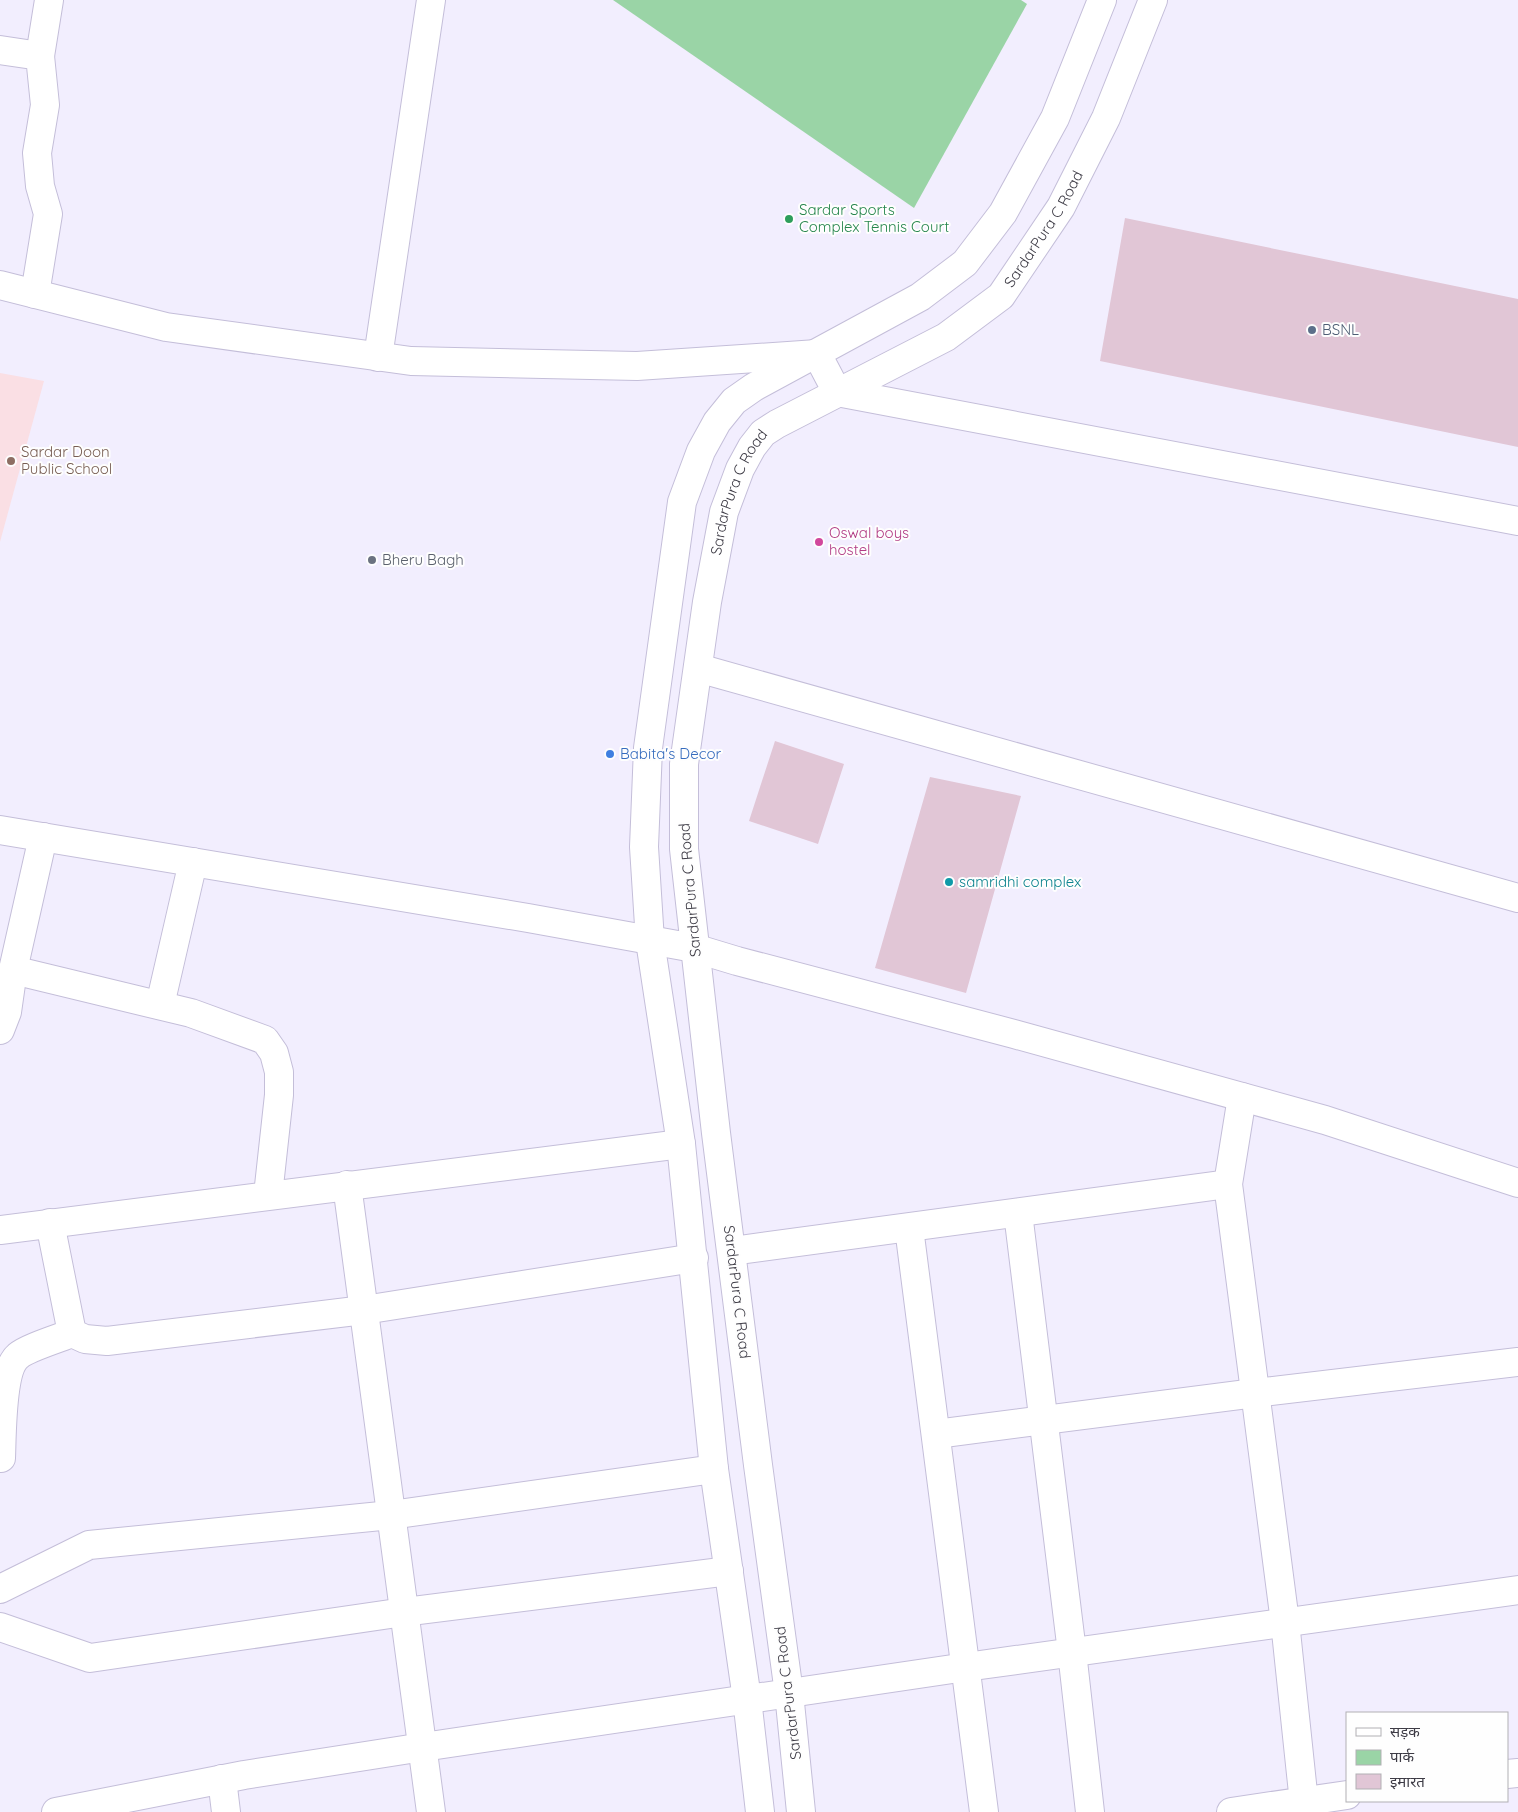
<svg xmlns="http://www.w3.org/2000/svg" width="1518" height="1812" viewBox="0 0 1518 1812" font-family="Quicksand,'Noto Sans Devanagari',sans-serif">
	<rect width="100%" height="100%" fill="#f2eefe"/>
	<path fill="#fadfe4" d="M0 373 44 381 0 542Z"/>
	<path fill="#9ad4a6" d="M613 0H1021L1027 4 914 208Z"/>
	<path fill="#e1c6d6" d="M1125 218 1518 299V447L1100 361Z
		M775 741 844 764 818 844 749 821Z
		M930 777 1021 796 966 993 875 968Z"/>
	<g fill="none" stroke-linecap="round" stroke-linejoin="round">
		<defs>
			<g id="minor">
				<path d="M0 50 40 56 45 105 37 153 40 186 48 214 35 294"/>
				<path d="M40 56 49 0"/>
				<path d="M0 285 166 327 411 361 637 366 817 354 837 392 1518 521"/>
				<path d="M378 357 431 0"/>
				<path d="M698 668 1518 898"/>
				<path d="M0 830 528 918 694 948 737 961 1014 1034 1325 1120 1518 1183"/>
				<path d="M13 970 191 1013 265 1040 274 1053 279 1072V1095L268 1195"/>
				<path d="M160 1005 193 862"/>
				<path d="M0 1030 7 1012 13 970 43 837"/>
				<path d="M1242 1097 1228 1184 1285 1622 1305 1812"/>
				<path d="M347 1185 431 1812"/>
				<path d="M1018 1213 1072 1652 1090 1812"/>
				<path d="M50 1223 72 1333 85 1339 107 1341 364 1310 694 1258"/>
				<path d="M909 1228 984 1812"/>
				<path d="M0 1230 681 1144"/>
				<path d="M732 1251 1228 1184"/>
				<path d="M936 1434 1255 1393 1518 1362"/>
				<path d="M1 1458C2 1436 1 1370 18 1356 27 1348 60 1338 72 1333"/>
				<path d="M0 1589 89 1545 391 1515 714 1469"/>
				<path d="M0 1627 90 1658 404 1612 729 1571"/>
				<path d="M1507 1774 1518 1773"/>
				<path d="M222 1779 226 1812"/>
				<path d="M56 1812 244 1775 423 1747 966 1667 1518 1590"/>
				<path d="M760 1812 747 1699 714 1469 681 1144 650 941 644 847 648 748 682 502 701 451 717 422 734 401 754 387 920 297 965 263 1003 213 1055 118 1102 0"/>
				<path id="s1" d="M801 1812 789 1693 758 1465 716 1133 684 849V764L707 602 724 512 740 469 752 447 763 433 777 424 946 337 1001 296 1061 207 1106 118 1153 0"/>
				<path d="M1231 1812 1347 1795"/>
			</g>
		</defs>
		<use href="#minor" stroke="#c4bed9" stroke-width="30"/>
		<use href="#minor" stroke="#fff" stroke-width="28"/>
	</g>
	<circle fill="#2e9e5b" stroke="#fefefe" stroke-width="2" cx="789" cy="219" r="5"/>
	<circle fill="#5c6f8a" stroke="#fefefe" stroke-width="2" cx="1312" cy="330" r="5"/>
	<circle fill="#8d6e63" stroke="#fefefe" stroke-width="2" cx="11" cy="461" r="5"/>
	<circle fill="#d1479c" stroke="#fefefe" stroke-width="2" cx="819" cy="542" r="5"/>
	<circle fill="#6b7280" stroke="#fefefe" stroke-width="2" cx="372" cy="560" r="5"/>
	<circle fill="#3f7fe0" stroke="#fefefe" stroke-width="2" cx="610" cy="754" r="5"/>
	<circle fill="#0f9aa8" stroke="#fefefe" stroke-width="2" cx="949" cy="882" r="5"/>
	<g text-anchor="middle" stroke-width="4" stroke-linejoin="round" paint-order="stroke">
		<g font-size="15" fill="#27864d" stroke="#fefefe" text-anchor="start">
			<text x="799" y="215">Sardar Sports<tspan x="799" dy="17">Complex Tennis Court</tspan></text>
		</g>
		<g font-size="15" fill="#3d3b45" stroke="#fefefe">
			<text dy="5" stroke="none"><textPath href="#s1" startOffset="1754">SardarPura C Road</textPath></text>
			<text dy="5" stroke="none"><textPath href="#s1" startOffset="1334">SardarPura C Road</textPath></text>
			<text transform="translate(690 890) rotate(-95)" y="5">SardarPura C Road</text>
			<text transform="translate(737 1292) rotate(83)" y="5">SardarPura C Road</text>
			<text transform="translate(788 1693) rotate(-97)" y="5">SardarPura C Road</text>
		</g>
		<g font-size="15" fill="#4e5e75" stroke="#fefefe" text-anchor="start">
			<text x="1322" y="335">BSNL</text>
		</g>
		<g font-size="15" fill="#785e54" stroke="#fefefe" text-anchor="start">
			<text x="21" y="457">Sardar Doon<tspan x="21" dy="17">Public School</tspan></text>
		</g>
		<g font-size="15" fill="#b23c85" stroke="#fefefe" text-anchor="start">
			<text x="829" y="538">Oswal boys<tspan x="829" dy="17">hostel</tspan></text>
		</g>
		<g font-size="15" fill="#5b616d" stroke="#fefefe" text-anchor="start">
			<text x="382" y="565">Bheru Bagh</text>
		</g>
		<g font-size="15" fill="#366cbe" stroke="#fefefe" text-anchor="start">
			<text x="620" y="759">Babita's Decor</text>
		</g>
		<g font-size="15" fill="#0d838f" stroke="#fefefe" text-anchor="start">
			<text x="959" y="887">samridhi complex</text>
		</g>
	</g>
	<rect x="1346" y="1712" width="162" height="90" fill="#fefefe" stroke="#b1b0b4"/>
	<rect x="1356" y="1728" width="25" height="8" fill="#ffffff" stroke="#b1b0b4"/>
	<text x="1390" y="1737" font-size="15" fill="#3d3b45">सड़क</text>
	<rect x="1356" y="1750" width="25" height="15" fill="#9ad4a6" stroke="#b1b0b4"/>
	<text x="1390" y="1762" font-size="15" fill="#3d3b45">पार्क</text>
	<rect x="1356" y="1774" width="25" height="15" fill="#e1c6d6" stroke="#b1b0b4"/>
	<text x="1390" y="1787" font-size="15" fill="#3d3b45">इमारत</text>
</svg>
